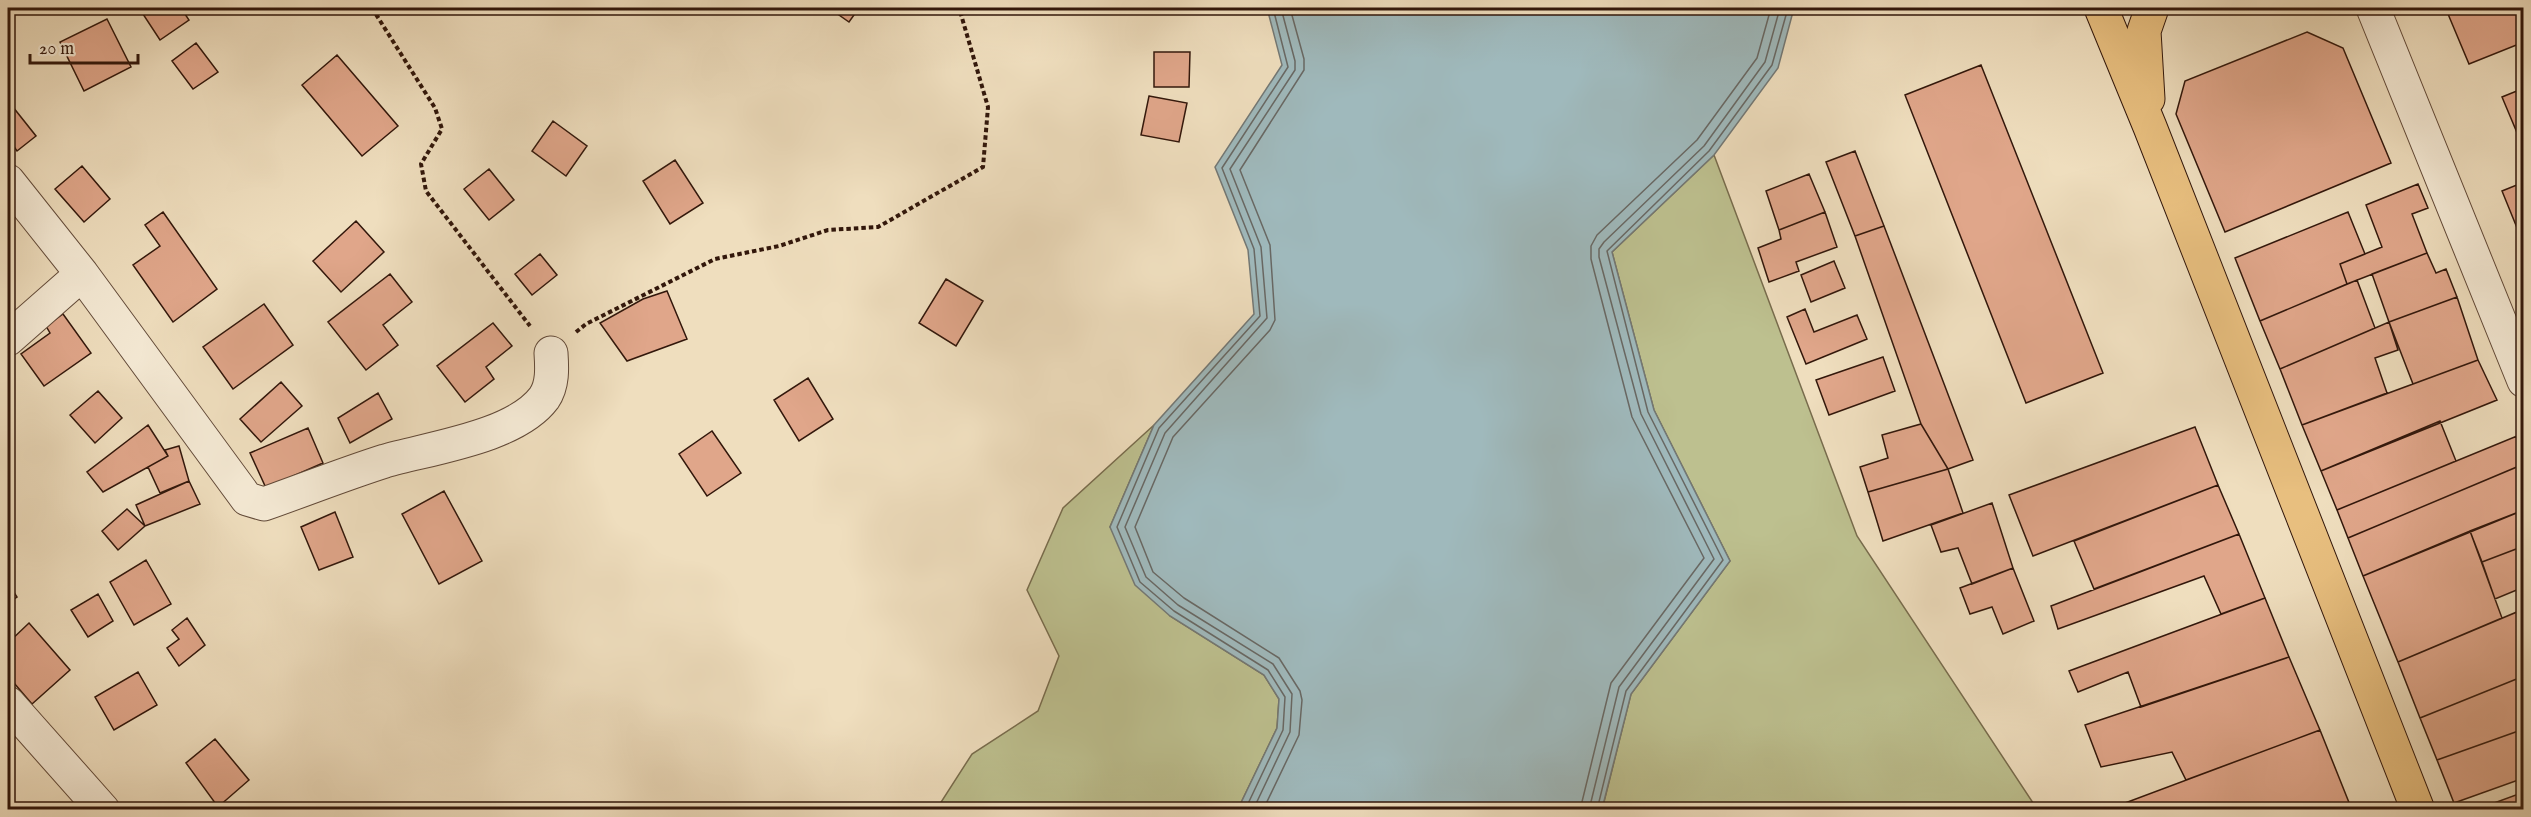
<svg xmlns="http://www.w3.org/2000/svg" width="2531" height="817" viewBox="0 0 2531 817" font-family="'IM FELL English',serif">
	<rect width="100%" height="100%" fill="#efdebe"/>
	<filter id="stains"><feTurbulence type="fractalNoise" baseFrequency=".00333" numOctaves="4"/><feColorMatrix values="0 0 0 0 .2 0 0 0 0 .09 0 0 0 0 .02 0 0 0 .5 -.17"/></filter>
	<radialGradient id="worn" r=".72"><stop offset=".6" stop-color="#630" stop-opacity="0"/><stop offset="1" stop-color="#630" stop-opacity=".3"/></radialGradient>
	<path fill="#bdc08f" stroke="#786c4d" stroke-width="1.5" d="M1714 155 1857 536 2037 809 1602 810 1631 694 1730 561 1654 410 1612 252Z
		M1154 425 1110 527 1170 616 1264 675 1279 699 1277 728 1238 809 936 810 972 754 1038 711 1059 656 1027 590 1063 508Z"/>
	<path fill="#9fb9bc" stroke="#737875" stroke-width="1.5" d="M1267 8H1794L1778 68 1714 155 1612 252 1654 410 1730 561 1631 694 1602 809H1238L1277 728 1279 699 1264 675 1170 616 1135 585 1110 527 1154 425 1254 314 1248 250 1215 167 1282 65Z"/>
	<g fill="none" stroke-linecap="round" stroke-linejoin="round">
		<path stroke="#686864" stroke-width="1.5" d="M1245 810 1283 730 1285 697 1268 670 1174 611 1140 582 1117 527 1159 428 1260 316 1254 249 1222 168 1288 67 1273 8
			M1253 810 1290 732 1292 694 1273 664 1178 605 1146 577 1125 527 1165 433 1267 318 1261 247 1230 169 1295 70V61L1281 8
			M1263 810 1299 735 1302 700 1300 691 1279 658 1184 598 1153 572 1135 527 1173 437 1270 330 1275 320 1270 245 1240 170 1304 70V59L1290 8
			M1580 810 1611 683 1704 558 1632 417 1591 259V246L1597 235 1697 140 1757 58 1771 8
			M1589 810 1619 687 1714 559 1641 414 1599 257V249L1604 242 1704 146 1765 62 1780 8
			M1597 810 1626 691 1723 560 1648 412 1607 251 1709 151 1772 65 1788 8"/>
	</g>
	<path fill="#e0a68a" stroke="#32170b" stroke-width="1.5" d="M139 8H181L189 20 160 40Z
		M829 8H859L849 22Z
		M2464 8H2524V42L2469 64 2448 14Z
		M107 19 131 67 84 91 60 42Z
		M2307 32 2343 48 2391 163 2225 232 2176 114 2185 81Z
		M196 43 218 72 193 89 172 61Z
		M1154 52H1190L1189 87H1154Z
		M337 55 398 126 362 156 302 85Z
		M1981 65 2103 373 2026 403 1905 95Z
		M2524 88V133L2518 135 2502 97Z
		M1149 96 1187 103 1179 142 1141 135Z
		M9 102 36 136 17 151 8 138Z
		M553 121 587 146 566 176 532 151Z
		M1855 151 1884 226 1855 236 1826 162Z
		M675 160 703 203 670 224 643 181Z
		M82 166 110 199 84 222 55 189Z
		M489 169 514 200 489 220 464 189Z
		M1809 174 1825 212 1779 230 1766 191Z
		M2524 182V245L2502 191Z
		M2418 184 2428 208 2412 214 2427 253 2347 284 2340 264 2382 247 2366 205Z
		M163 212 217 289 173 322 133 265 160 246 145 225Z
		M1825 212 1837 247 1796 262 1799 271 1769 282 1758 248 1781 239 1779 230Z
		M2348 212 2365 254 2340 264 2347 284 2260 321 2235 258Z
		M356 221 384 252 341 292 313 261Z
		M1884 226 1973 460 1948 469 1921 424 1855 236Z
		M2427 253 2436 273 2446 269 2457 297 2389 322 2372 274Z
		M540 254 557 275 532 295 515 274Z
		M1834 261 1845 288 1811 302 1801 275Z
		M390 274 412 302 383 325 398 345 366 370 328 322Z
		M946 279 983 301 956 346 919 323Z
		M2357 280 2375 328 2280 369 2260 321Z
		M667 291 687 339 627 361 600 323 643 299Z
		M2457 297 2478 360 2413 384 2389 322Z
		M264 304 293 345 233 389 203 347Z
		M1805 309 1814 332 1857 315 1867 339 1806 364 1787 317Z
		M63 314 91 353 44 386 21 354 50 333 46 326Z
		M2389 322 2398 350 2375 358 2387 393 2302 425 2280 369Z
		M493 323 512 346 486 367 494 379 465 402 437 366Z
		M1883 357 1895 391 1829 415 1816 380Z
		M2478 360 2497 400 2321 471 2302 425Z
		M808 378 833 419 799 441 774 400Z
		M281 382 302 406 261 442 240 419Z
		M98 391 122 418 95 443 70 415Z
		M378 393 392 419 350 443 338 418Z
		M2440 421 2456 461 2337 510 2321 471Z
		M1921 424 1948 469 1868 492 1860 467 1888 458 1882 435Z
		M148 425 168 456 103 492 87 472Z
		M2195 427 2218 485 2033 556 2009 495Z
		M308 428 323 463 266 488 250 453Z
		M712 431 741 473 707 496 679 454Z
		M2517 436 2524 455V464L2348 538 2337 510Z
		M179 446 189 481 160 493 148 467 168 456 165 450Z
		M2524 464V510L2363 576 2348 538Z
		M1948 469 1963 513 1883 541 1868 492Z
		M189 481 200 504 145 526 136 505Z
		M2218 485 2239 534 2094 589 2074 541Z
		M444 491 482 561 439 584 402 514Z
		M1992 503 2013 568 1972 584 1958 548 1941 552 1931 525Z
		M127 509 145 526 118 550 102 531Z
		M2521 511 2524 546 2482 562 2470 531Z
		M335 512 353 557 319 570 301 527Z
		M2470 531 2502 618 2398 662 2363 576Z
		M2239 534 2265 598 2221 614 2204 576 2058 629 2051 606Z
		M2524 546V587L2495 599 2482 562Z
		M146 560 171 604 134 625 110 582Z
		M2013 568 2034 621 2003 634 1992 607 1970 614 1960 588Z
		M8 583 17 597 8 603Z
		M98 594 113 621 88 637 71 610Z
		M2265 598 2289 657 2141 707 2128 672 2078 692 2069 671Z
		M2524 609V676L2420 718 2398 662Z
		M187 618 205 645 179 666 167 648 179 639 172 630Z
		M29 623 70 670 32 704 8 676V643Z
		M2289 657 2320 730 2186 780 2172 752 2101 767 2085 725Z
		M138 672 157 705 114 730 95 697Z
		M2524 676V729L2437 760 2420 718Z
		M2524 729V778L2454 803 2437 760Z
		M2320 730 2352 810H2118L2117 806Z
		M215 739 249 780 218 807 186 763Z
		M2524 792V810H2475Z"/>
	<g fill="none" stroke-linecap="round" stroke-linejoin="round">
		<defs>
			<path id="minor" d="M2373 8 2524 381
				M8 181 82 274 247 499 264 504C304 490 344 474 385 461 430 448 515 437 544 398 553 385 552 368 551 353
				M8 339 82 274
				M8 703 103 810"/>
			<path id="major" d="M2101 8 2150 127 2418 810
				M2148 99 2144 31 2152 8"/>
		</defs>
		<use href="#minor" stroke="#614938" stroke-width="35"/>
		<use href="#major" stroke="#32170b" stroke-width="35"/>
		<path stroke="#32170b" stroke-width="4" stroke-dasharray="4.5 3" stroke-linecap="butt" d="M372 8 435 108 442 129 421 164 426 191 530 326
			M954 8 960 11 966 8
			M576 332 586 324 715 259 779 246 828 230 878 227 983 167 988 107 960 11"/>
		<use href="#minor" stroke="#f5ead5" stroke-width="33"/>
		<use href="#major" stroke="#e8bf7f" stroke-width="33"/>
	</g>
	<rect width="2531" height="817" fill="none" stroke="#efdebe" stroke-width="30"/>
	<rect x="9" y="9" width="2513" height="799" fill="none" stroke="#32170b" stroke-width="3"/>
	<rect x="15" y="15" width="2501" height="787" fill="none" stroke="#32170b" stroke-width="1.5"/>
	<path d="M30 54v9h108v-9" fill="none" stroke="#32170b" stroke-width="3"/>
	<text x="39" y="54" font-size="18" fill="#32170b" stroke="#f5ead5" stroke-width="4.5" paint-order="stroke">20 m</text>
	<rect width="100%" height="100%" filter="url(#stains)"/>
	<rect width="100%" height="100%" fill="url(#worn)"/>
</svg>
